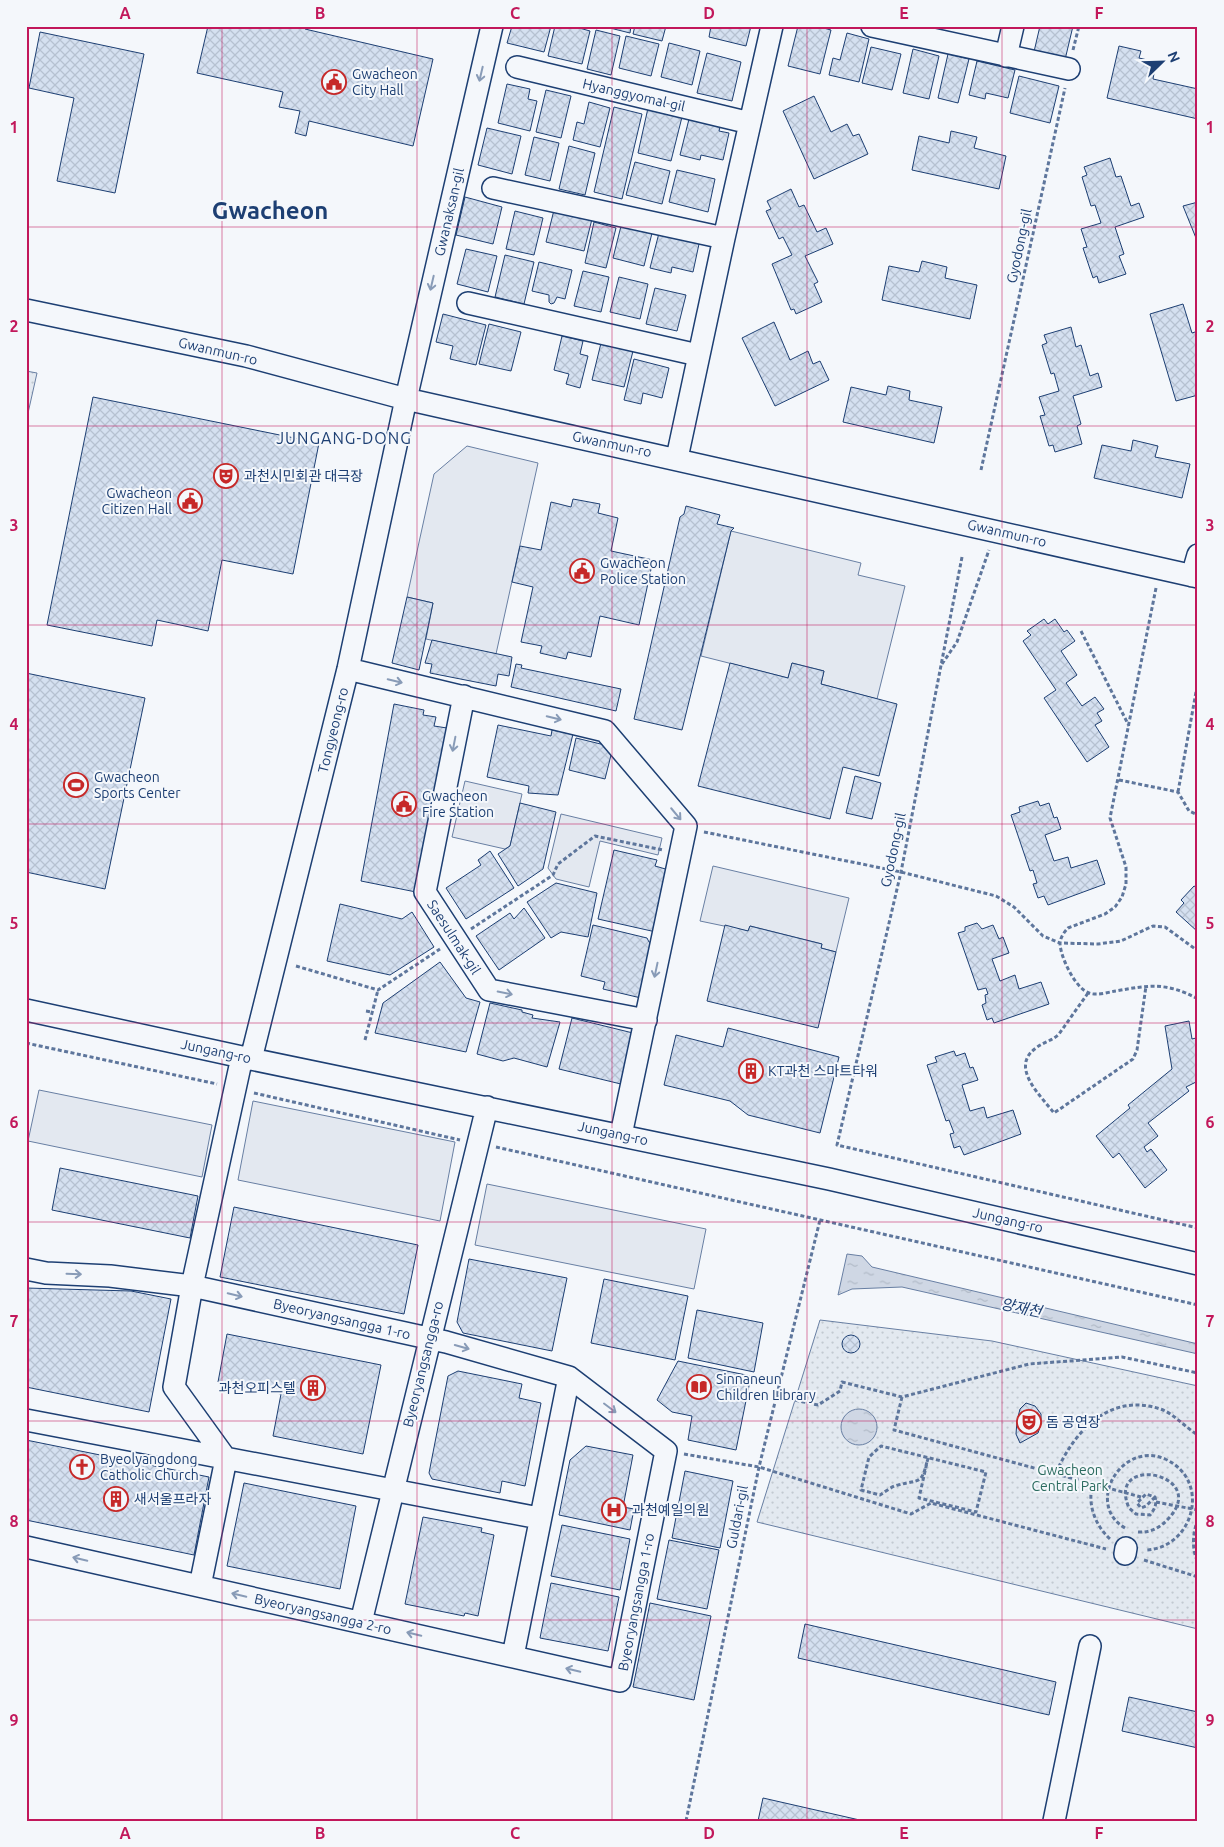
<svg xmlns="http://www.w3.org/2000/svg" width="1224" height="1847" viewBox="0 0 1224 1847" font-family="Ubuntu,'Noto Sans KR',sans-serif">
	<defs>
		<pattern id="green-dots" width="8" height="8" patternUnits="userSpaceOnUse" patternTransform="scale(1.25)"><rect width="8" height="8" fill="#e3e9f0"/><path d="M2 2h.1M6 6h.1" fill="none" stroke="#c2c9d1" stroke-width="1.8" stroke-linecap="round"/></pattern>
		<pattern id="water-ripples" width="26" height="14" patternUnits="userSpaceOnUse" patternTransform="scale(1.25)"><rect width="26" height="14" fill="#cfd7e4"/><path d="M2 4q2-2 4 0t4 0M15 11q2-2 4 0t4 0" fill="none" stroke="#b1bac7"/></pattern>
		<pattern id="building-cross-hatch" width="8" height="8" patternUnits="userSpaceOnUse" patternTransform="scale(1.25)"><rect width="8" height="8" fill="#d5e0f0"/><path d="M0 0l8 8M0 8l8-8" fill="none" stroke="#b6c1d1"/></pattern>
	</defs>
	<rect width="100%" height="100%" fill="#f4f7fb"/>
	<path fill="url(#green-dots)" stroke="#687fa3" d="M26 371 37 373 26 422Z
		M820 1320 992 1341 1198 1386V1629L757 1522Z"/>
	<path fill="#e3e8f0" stroke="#687fa3" d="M467 446 538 463 496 654 426 639 433 603 407 597 434 474Z
		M731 531 861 563 858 575 905 586 877 699 821 684 824 671 792 663 788 678 701 656Z
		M465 781 522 794 510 846 505 849 452 837Z
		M561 814 662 838 658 855 600 841 589 887 556 879 548 868Z
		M713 866 849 898 836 952 821 948 822 944 750 926 748 931 700 921Z
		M39 1090 212 1125 202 1177 28 1141Z
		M253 1101 455 1142 440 1221 238 1180Z
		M487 1184 706 1229 694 1289 475 1245Z"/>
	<path fill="url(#water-ripples)" stroke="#687fa3" d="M847 1254 862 1256 872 1267 1198 1344V1354L902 1287 852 1289 838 1295Z
		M841 1427a18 18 0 1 1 36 0a18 18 0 1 1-36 0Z"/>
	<path fill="url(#building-cross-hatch)" stroke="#1d3f73" d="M208 26H306L305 29 433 59 413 146 309 121 306 136 295 133 300 111 279 107 283 92 197 73Z
		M512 26H551L544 52 507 43Z
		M555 26H572L590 31 582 64 548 56Z
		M602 26H631L630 33Z
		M635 26H666L662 41 633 34Z
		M711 26H751L746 46 709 37Z
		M798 26H816L831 30 820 74 788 66Z
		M1040 26H1073L1064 64 1033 56Z
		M596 30 620 36 611 75 587 69Z
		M40 32 144 54 115 193 57 181 74 98 29 88Z
		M847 33 869 39 859 82 829 75 833 58 840 60Z
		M626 36 659 44 651 76 619 68Z
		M669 43 700 51 692 85 661 77Z
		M1119 46 1141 51 1139 58 1156 62 1153 79 1198 89V119L1107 98Z
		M871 47 901 54 892 90 862 83Z
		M913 49 939 56 929 99 903 93Z
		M707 53 741 62 732 101 697 93Z
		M948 54 969 59 958 103 938 98Z
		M977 61 1015 70 1008 98 986 93 985 99 969 95Z
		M1019 76 1059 86 1050 123 1010 113Z
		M507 84 530 89 528 99 537 101 530 131 498 123Z
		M546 90 571 96 561 138 536 132Z
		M814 96 831 132 847 124 853 136 859 134 868 154 814 179 783 111Z
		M589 102 610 108 600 147 573 140 577 122 584 124Z
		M614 107 642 114 622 199 594 192Z
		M648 108 682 117 671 161 638 153Z
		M690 115 721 123 719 131 729 133 723 160 701 155 700 160 680 155Z
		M487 128 521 136 512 174 478 165Z
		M951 131 977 137 974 148 1006 156 999 189 912 170 919 136 949 143Z
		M534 137 559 143 550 181 525 175Z
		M569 146 595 153 585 195 559 189Z
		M1110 158 1116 177 1121 176 1131 206 1139 203 1144 217 1115 227 1124 254 1119 256 1126 274 1099 283 1097 276 1093 278 1083 248 1087 247 1081 229 1101 223 1095 205 1091 206 1082 177 1087 175 1084 167Z
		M635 162 670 171 662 204 626 195Z
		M677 170 715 179 708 212 669 202Z
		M791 189 799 207 804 205 817 232 826 228 833 244 805 256 818 282 814 284 822 302 796 314 794 309 791 310 772 264 792 255 783 237 779 239 766 211 771 209 767 201Z
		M465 197 502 207 493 244 456 235Z
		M1198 202V243L1183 206Z
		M554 210 592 219 584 251 546 242Z
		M515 211 543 218 534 255 506 249Z
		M594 222 616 228 606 268 585 263Z
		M621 226 652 233 644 266 613 258Z
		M659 233 699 244 693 272 672 267 671 273 650 268Z
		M466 249 497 256 488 292 457 284Z
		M505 255 534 262 524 304 495 297Z
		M922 261 947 267 945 278 977 285 970 319 882 300 889 266 919 272Z
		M539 262 572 270 565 299 557 297 554 303 551 304 549 302V295L532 291Z
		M583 271 609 277 601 312 574 306Z
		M619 277 648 284 640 319 610 312Z
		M655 288 686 295 677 331 646 324Z
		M1183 304 1192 333 1198 331V395L1176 401 1150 314Z
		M443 314 486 325 476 365 450 359 453 346 436 342Z
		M774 322 790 360 808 351 813 364 820 361 829 380 775 406 742 338Z
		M489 324 521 332 511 371 479 364Z
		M1071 327 1076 347 1081 345 1090 376 1098 373 1102 387 1073 396 1081 424 1077 426 1082 444 1055 452 1053 445 1049 446 1040 416 1045 415 1039 397 1059 391 1054 373 1051 374 1042 345 1047 343 1044 335Z
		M562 336 583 341 580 354 588 356 580 388 566 384 569 374 554 370Z
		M601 343 633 351 624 387 592 380Z
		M634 359 669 368 662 398 643 393 641 404 624 400Z
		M888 386 910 391 909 400 942 407 934 443 843 422 851 387 886 395Z
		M93 397 319 443 293 574 222 560 208 631 157 620 152 646 47 625Z
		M1133 440 1158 446 1155 457 1190 464 1182 498 1094 478 1102 445 1131 451Z
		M573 499 600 504 598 513 618 518 611 551 653 560 639 625 600 616 591 657 568 652 566 659 540 653 542 646 521 642 533 587 512 582 520 546 541 550 551 502 571 507Z
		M686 506 720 515 717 524 734 528 731 531 682 730 634 719 680 517 684 514Z
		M407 597 433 603 419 670 392 663Z
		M1044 619 1048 624 1055 619 1064 632 1067 630 1075 641 1061 651 1077 675 1066 683 1082 706 1095 697 1104 709 1097 713 1102 721 1095 725 1109 747 1087 762 1044 698 1056 690 1023 641 1031 635 1027 631Z
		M432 640 512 657 509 676 498 674 496 686 430 673 432 664 425 663Z
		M730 663 788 678 792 663 824 671 821 684 897 704 879 776 843 767 830 819 698 786Z
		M516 664 522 665 521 668 621 689 616 711 511 687Z
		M26 673 145 698 105 889 26 872Z
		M394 704 424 710 423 715 436 717 434 726 447 728 416 892 361 881Z
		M498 725 551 736 552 730 573 734 558 795 528 793 529 786 487 777Z
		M576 738 613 747 605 779 569 770Z
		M855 776 881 783 872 819 846 813Z
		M1038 801 1040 806 1049 803 1054 818 1057 817 1061 829 1045 835 1054 861 1068 857 1071 868 1097 860 1105 884 1048 905 1044 896 1038 898 1033 884 1037 883 1033 870 1030 871 1011 815 1020 812 1019 807Z
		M520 803 556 812 543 869 518 886 498 854 510 846Z
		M614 850 657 860 655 866 669 870 656 932 598 919Z
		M490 851 514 888 466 919 446 888 481 865 478 860Z
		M556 883 597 893 588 937 561 932 551 938 527 902Z
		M1194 886 1198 888V932L1176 912 1184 903 1181 900Z
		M340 904 402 919 412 912 434 947 390 975 327 961Z
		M524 908 545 938 499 970 476 936 510 913 514 919Z
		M977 923 982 929 993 925 999 939 1003 937 1009 953 992 959 1000 981 1015 975 1019 989 1041 982 1049 1004 994 1023 992 1018 987 1020 982 1005 986 1003 985 995 988 994 986 988 978 990 958 933 965 931V927Z
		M593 925 647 938 649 942 655 944 641 998 603 989 605 982 581 976Z
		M725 925 748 931 750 926 822 944 821 948 836 952 818 1028 707 1001Z
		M440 962 466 998 480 1002 466 1052 375 1033 383 1003Z
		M490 1003 522 1010V1012L533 1015 532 1018 560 1022 547 1067 514 1058 503 1061 477 1054Z
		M572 1018 637 1034 625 1085 559 1069Z
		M1189 1021 1192 1039 1196 1038 1198 1047V1081L1186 1087 1189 1091 1148 1123 1158 1136 1144 1147 1147 1152 1151 1149 1167 1170 1145 1188 1119 1153 1113 1158 1096 1136 1130 1108 1128 1105 1172 1069 1165 1026Z
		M728 1028 839 1057 820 1133 748 1115 730 1101 664 1085 676 1035 723 1047Z
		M954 1051 956 1056 965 1053 970 1068 973 1067 978 1080 962 1085 970 1111 984 1107 987 1118 1013 1110 1021 1134 964 1155 960 1146 954 1148 950 1134 954 1133 949 1120 946 1121 927 1065 937 1062 935 1057Z
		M60 1168 198 1196 190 1238 52 1210Z
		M234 1207 418 1245 404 1314 220 1277Z
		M469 1259 567 1278 552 1351 463 1333 457 1322Z
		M604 1279 688 1296 675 1360 591 1343Z
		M26 1288 131 1291 171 1299 149 1412 26 1387Z
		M697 1310 763 1323 754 1372 688 1358Z
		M227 1334 381 1365 363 1454 273 1436 281 1394 218 1382Z
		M842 1344a9 9 0 1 1 18 0a9 9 0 1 1-18 0Z
		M678 1361 751 1376 736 1450 688 1440 692 1416 672 1412 657 1400Z
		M458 1371 522 1384 519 1398 541 1403 525 1486 502 1481 500 1493 432 1479 429 1473 448 1376Z
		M1026 1403 1035 1406 1041 1414V1424L1038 1433 1020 1443 1016 1434 1017 1421 1020 1409Z
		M26 1440 209 1477 194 1555 26 1520Z
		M586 1446 633 1455 623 1507 634 1509 630 1530 559 1515 570 1460Z
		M685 1471 733 1481 720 1548 672 1538Z
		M244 1483 356 1506 340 1589 227 1566Z
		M423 1517 482 1528 481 1532 494 1535 478 1616 465 1613 464 1616 405 1604Z
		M562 1525 630 1539 620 1590 551 1576Z
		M669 1540 719 1550 707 1609 657 1599Z
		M551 1583 619 1597 608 1651 540 1638Z
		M650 1603 711 1616 694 1700 633 1687Z
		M805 1624 1056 1682 1049 1715 798 1658Z
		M1129 1697 1198 1712V1748L1122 1731Z
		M763 1798 864 1821H758Z"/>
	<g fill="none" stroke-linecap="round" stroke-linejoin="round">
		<defs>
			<path id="minor" d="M872 26 1069 69
				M1006 56 1013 26
				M517 67 750 123
				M493 188 724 238
				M468 303 698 355
				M26 310 246 356 406 399 1198 577
				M677 458 724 238 772 26
				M1192 576 1198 555
				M348 669 605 731 686 826 621 1135
				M464 696 425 892 489 990 646 1020
				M26 1010 251 1059 829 1179 1198 1264
				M251 1059 348 669 406 399 492 26
				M26 1269 46 1273 110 1276 192 1286 446 1342 569 1377 666 1451 620 1681 26 1547
				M26 1420 539 1518
				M1125 1554 1126 1548
				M200 1586 226 1459 174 1387 192 1286 242 1057
				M361 1622 487 1107
				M513 1656 569 1377
				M1054 1821 1090 1646"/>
		</defs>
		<use href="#minor" stroke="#1d3f73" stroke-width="24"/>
		<path stroke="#5e769c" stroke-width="3" stroke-dasharray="4 2.5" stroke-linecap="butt" d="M1073 50 1079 26
			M981 470 1065 88
			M962 557 901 872 837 1145 1198 1228
			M1156 588 1110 818 1126 867V884L1122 897 1115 907 1105 914 1068 928C1064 932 1060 938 1060 944 1061 958 1075 988 1089 993 1097 996 1108 992 1116 991 1149 985 1167 982 1198 999
			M1081 631 1129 726
			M942 664 957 642 989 550
			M1119 780 1178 792 1189 811 1198 815
			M1178 792 1198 681
			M704 832 901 872 996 896 1014 907 1043 936 1060 943 1098 944 1121 941 1153 926 1165 927 1198 951
			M471 929 553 875 558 864 595 836 663 850
			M296 966 378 990 440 949
			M1088 993 1059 1034C1052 1041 1043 1042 1036 1048 1009 1067 1041 1096 1054 1113L1133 1059 1137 1050 1146 986
			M366 1011 372 1012
			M365 1040 378 990
			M26 1043 217 1084
			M254 1093 460 1140
			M496 1147 1198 1305
			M776 1396 818 1405 840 1391 842 1382 902 1397 1029 1364 1122 1357 1198 1373
			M902 1397 894 1430 1141 1497
			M684 1454 759 1467 911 1514 931 1503 1106 1549
			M928 1458 919 1498 976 1512 986 1472 881 1446 869 1457 861 1490 880 1495C885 1492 892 1486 898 1485 922 1479 921 1485 928 1458
			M1056 1473C1075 1429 1112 1391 1163 1410 1175 1415 1186 1428 1198 1435
			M1093 1482C1087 1503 1094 1524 1110 1539
			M1156 1502 1198 1510
			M1198 1519C1193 1532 1191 1549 1198 1562
			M1125 1528C1084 1504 1122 1440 1165 1459 1212 1480 1194 1548 1146 1550
			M1138 1532C1151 1533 1161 1527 1169 1518 1210 1473 1105 1453 1129 1508L1136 1514 1150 1515C1155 1509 1157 1504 1155 1497L1146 1494 1137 1503 1141 1508 1146 1506 1155 1497
			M1144 1560 1198 1577
			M686 1821 759 1467 820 1220"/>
		<use href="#minor" stroke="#f4f7fb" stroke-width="21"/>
	</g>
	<defs><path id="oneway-shaft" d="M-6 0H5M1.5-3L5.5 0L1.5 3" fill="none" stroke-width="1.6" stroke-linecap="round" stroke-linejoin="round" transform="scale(1.25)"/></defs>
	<g stroke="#889bb7">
		<use href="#oneway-shaft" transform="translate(481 74) rotate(103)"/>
		<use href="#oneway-shaft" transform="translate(432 283) rotate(103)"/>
		<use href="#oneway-shaft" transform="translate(395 681) rotate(13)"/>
		<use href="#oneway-shaft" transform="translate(554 718) rotate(14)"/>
		<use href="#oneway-shaft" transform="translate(454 744) rotate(101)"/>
		<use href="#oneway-shaft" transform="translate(676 814) rotate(50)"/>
		<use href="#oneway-shaft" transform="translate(656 970) rotate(102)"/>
		<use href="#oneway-shaft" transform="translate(505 993) rotate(11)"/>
		<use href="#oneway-shaft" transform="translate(74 1274) rotate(2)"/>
		<use href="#oneway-shaft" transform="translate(235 1295) rotate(13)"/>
		<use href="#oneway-shaft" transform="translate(462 1347) rotate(16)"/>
		<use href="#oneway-shaft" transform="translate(610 1408) rotate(37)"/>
		<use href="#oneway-shaft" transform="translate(80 1559) rotate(-167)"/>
		<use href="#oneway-shaft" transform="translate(239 1595) rotate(-167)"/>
		<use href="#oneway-shaft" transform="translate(414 1634) rotate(-167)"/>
		<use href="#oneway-shaft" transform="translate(573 1670) rotate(-167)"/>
	</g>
	<path fill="none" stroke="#c2185b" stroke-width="1" stroke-opacity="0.55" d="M222 26V1821M417 26V1821M612 26V1821M807 26V1821M1002 26V1821M26 227H1198M26 426H1198M26 625H1198M26 824H1198M26 1023H1198M26 1222H1198M26 1421H1198M26 1620H1198"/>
	<defs>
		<symbol id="civic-ring" viewBox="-11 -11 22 22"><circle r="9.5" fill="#f4f7fb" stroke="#c62828" stroke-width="1.5"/><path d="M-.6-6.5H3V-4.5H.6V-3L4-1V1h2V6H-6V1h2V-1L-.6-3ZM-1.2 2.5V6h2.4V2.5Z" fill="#c62828"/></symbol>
		<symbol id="theatre-ring" viewBox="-11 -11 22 22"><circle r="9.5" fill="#f4f7fb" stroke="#c62828" stroke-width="1.5"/><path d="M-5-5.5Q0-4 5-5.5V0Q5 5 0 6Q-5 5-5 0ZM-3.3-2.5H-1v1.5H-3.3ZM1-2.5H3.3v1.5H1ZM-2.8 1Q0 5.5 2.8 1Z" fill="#c62828"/></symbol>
		<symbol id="stadium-ring" viewBox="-11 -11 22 22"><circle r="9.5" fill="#f4f7fb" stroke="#c62828" stroke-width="1.5"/><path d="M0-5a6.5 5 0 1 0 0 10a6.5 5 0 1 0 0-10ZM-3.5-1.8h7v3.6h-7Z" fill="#c62828"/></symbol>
		<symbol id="building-ring" viewBox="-11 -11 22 22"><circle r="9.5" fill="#f4f7fb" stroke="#c62828" stroke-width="1.5"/><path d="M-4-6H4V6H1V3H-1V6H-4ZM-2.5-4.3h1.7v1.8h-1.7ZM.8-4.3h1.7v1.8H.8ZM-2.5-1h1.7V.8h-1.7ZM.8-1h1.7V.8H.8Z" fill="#c62828"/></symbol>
		<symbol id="library-ring" viewBox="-11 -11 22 22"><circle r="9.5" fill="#f4f7fb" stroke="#c62828" stroke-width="1.5"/><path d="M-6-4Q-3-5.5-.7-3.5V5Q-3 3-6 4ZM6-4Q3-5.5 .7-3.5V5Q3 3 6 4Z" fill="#c62828"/></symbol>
		<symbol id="church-ring" viewBox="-11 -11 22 22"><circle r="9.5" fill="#f4f7fb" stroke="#c62828" stroke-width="1.5"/><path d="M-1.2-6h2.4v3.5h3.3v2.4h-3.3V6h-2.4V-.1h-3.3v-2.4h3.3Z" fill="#c62828"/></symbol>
		<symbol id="hospital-ring" viewBox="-11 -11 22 22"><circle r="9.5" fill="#f4f7fb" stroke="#c62828" stroke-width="1.5"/><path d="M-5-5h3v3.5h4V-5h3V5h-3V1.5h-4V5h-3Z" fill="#c62828"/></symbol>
	</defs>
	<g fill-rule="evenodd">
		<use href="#civic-ring" x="320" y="68" width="28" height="28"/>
		<use href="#theatre-ring" x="212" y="462" width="28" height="28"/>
		<use href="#civic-ring" x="176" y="487" width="28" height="28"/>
		<use href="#civic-ring" x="568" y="557" width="28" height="28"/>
		<use href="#stadium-ring" x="62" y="771" width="28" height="28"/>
		<use href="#civic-ring" x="390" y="790" width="28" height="28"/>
		<use href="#building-ring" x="737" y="1057" width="28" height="28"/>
		<use href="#library-ring" x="685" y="1373" width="28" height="28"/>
		<use href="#building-ring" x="299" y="1374" width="28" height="28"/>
		<use href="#theatre-ring" x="1015" y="1408" width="28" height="28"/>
		<use href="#church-ring" x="68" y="1453" width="28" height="28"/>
		<use href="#building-ring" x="102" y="1485" width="28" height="28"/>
		<use href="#hospital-ring" x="600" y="1496" width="28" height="28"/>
	</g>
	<g text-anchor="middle" stroke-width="4" stroke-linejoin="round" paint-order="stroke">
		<g font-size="14" fill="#1d3f73" stroke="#f4f7fb" text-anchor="start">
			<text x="352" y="79">Gwacheon<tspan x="352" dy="16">City Hall</tspan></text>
			<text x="244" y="481">과천시민회관 대극장</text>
			<text x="172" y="498" text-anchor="end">Gwacheon<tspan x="172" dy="16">Citizen Hall</tspan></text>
			<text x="600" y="568">Gwacheon<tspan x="600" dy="16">Police Station</tspan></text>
			<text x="94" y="782">Gwacheon<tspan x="94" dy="16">Sports Center</tspan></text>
			<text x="422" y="801">Gwacheon<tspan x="422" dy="16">Fire Station</tspan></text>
			<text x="768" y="1076">KT과천 스마트타워</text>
			<text x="716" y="1384">Sinnaneun<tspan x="716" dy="16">Children Library</tspan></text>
			<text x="296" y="1393" text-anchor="end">과천오피스텔</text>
			<text x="1046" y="1427">돔 공연장</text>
			<text x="100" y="1464">Byeolyangdong<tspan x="100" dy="16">Catholic Church</tspan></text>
			<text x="134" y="1504">새서울프라자</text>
			<text x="632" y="1515">과천예일의원</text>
		</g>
		<g font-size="14" fill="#1d3f73" stroke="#f4f7fb">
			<text transform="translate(634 95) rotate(13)" y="5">Hyanggyomal-gil</text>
			<text transform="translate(449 212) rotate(-77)" y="5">Gwanaksan-gil</text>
			<text transform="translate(1019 246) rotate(-78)" y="5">Gyodong-gil</text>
			<text transform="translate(218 351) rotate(13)" y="5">Gwanmun-ro</text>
			<text transform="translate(612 444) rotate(12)" y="5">Gwanmun-ro</text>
			<text transform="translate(1007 533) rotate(13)" y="5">Gwanmun-ro</text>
			<text transform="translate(333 730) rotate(-76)" y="5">Tongyeong-ro</text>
			<text transform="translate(893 850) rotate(-78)" y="5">Gyodong-gil</text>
			<text transform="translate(454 937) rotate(57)" y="5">Saesulmak-gil</text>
			<text transform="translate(216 1051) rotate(12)" y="5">Jungang-ro</text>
			<text transform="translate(613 1133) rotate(12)" y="5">Jungang-ro</text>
			<text transform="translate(1008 1220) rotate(13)" y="5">Jungang-ro</text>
			<text transform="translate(342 1319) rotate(13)" y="5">Byeoryangsangga 1-ro</text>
			<text transform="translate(423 1364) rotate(-76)" y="5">Byeoryangsangga-ro</text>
			<text transform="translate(737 1517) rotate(-79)" y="5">Guldari-gil</text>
			<text transform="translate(636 1602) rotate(-79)" y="5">Byeoryangsangga 1-ro</text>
			<text transform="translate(323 1614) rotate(13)" y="5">Byeoryangsangga 2-ro</text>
		</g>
		<g font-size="14" fill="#2c6c60" stroke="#f4f7fb">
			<text x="1070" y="1475">Gwacheon<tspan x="1070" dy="16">Central Park</tspan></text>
		</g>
		<g font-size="15" font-style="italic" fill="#1d3f73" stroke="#f4f7fb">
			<text transform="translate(1021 1308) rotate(12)" y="5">양재천</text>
		</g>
		<g font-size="16" letter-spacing="1" fill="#1d3f73" stroke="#f4f7fb">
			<text x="344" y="444">JUNGANG-DONG</text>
		</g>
		<g font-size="24" font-weight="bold" fill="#1d3f73" stroke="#f4f7fb">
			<text x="270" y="219">Gwacheon</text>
		</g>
	</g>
	<rect width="1224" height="1847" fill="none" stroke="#f4f7fb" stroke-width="55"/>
	<g transform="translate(1162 62) rotate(67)" stroke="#f4f7fb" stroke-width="4" paint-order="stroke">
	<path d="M0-4L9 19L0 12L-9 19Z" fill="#1d3f73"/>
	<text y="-8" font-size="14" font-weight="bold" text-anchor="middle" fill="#1d3f73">N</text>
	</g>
	<rect x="28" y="28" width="1168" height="1792" fill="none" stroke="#c2185b" stroke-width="2"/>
	<g font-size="16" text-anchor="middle" font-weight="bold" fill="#c2185b">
		<text x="125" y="19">A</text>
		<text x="320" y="19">B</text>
		<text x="515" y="19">C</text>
		<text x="709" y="19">D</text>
		<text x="904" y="19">E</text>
		<text x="1099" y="19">F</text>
		<text x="14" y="133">1</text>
		<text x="1210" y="133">1</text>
		<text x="14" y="332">2</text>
		<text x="1210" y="332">2</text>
		<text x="14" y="531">3</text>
		<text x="1210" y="531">3</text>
		<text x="14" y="730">4</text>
		<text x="1210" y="730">4</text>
		<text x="14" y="929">5</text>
		<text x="1210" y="929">5</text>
		<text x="14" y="1128">6</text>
		<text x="1210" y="1128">6</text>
		<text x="14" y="1327">7</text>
		<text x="1210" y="1327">7</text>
		<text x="14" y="1527">8</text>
		<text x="1210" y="1527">8</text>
		<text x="14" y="1726">9</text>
		<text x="1210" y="1726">9</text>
		<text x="125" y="1839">A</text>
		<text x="320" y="1839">B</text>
		<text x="515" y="1839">C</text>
		<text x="709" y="1839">D</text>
		<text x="904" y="1839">E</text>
		<text x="1099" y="1839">F</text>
	</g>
</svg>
